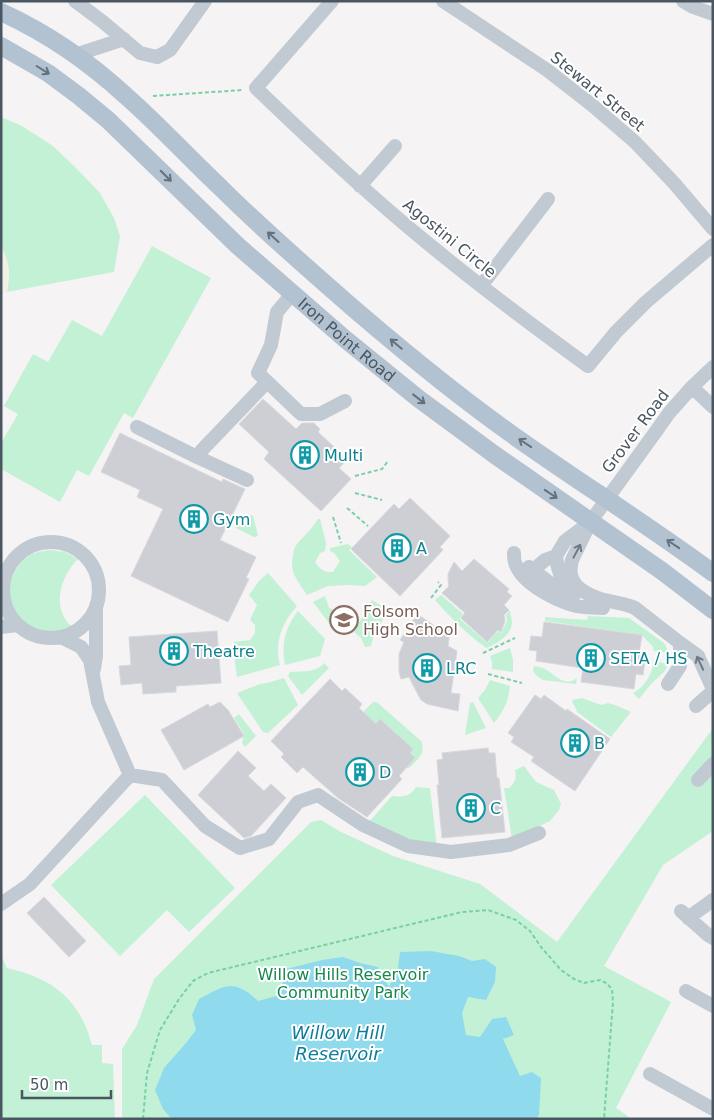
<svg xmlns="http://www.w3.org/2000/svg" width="714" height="1120" viewBox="0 0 714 1120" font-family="'DejaVu Sans',sans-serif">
	<rect width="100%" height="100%" fill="#f5f3f3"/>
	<path fill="#c3f1d5" d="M1 117 22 126 53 146 77 169 100 193 114 218 120 236 114 272 1 293Z
		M152 246 211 278 133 418 124 413 89 476 77 470 60 502 1 469V443L18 414 4 406 33 354 48 362 72 320 102 336Z
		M251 515 253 516 258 535 256 537H254L236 528 237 525Z
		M318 519H320L326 543 325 551 320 553 315 562C320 569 324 573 333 572L340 561 334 553 330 551V548L348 544 352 547 349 550 377 577 365 586 350 585 328 586 307 595C298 581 289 573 293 555 294 551 294 548 297 544 304 536 312 529 318 519Z
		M50 550 65 552 78 559C63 574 54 598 64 617 67 621 67 624 72 626 66 629 60 633 54 634 36 637 17 624 10 608 3 590 16 559 35 553 40 551 45 551 50 550Z
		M268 573 297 606C282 623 274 642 280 665L237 677 235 663 234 642 250 640 255 633V625L250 620 257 605 249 595 259 581Z
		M441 595 463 614 460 619 486 642H488L498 631 501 633 507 621 506 615 510 610C510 614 512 619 512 623 511 636 496 644 486 648 466 633 452 619 435 600Z
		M325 596 329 608C331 609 334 609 336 611 341 613 343 621 349 626L348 630 340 629 335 631 313 602Z
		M372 600 380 605 388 612 374 633 371 646 365 647 361 638 354 632Z
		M298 611 325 639 320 656 285 665C281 644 285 628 298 611Z
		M588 616 629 618 664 643 669 653 654 651 653 647 642 635 545 621V617L587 620Z
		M510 648 513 660V672L492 669V662L490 656Z
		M654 661 668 664 665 671 651 684 639 699 633 693C645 687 652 674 654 661Z
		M324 663 329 668 302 695 288 676 290 672C301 671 317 673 324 663Z
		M534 666C538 667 542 667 545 669 556 675 564 688 577 678L576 684 543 680 538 677 533 671Z
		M284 678 298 705 268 733 263 732 237 693 260 684 267 683Z
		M490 680 510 686C508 703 504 710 494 723L478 698 485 690Z
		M582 698 601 705 608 703 615 705 631 712 611 737 577 712C576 707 573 705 572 700Z
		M373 702H376L379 704 421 741C426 754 418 759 409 768H406L415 758 410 753 413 749 380 720 376 724 371 719 357 718Z
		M473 702 486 728 465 735 470 703Z
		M239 714 256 736 245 747 242 743 244 734 234 718Z
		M713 728V831L663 865 604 966 671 1002 616 1108 628 1116 627 1119H122V1049L137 1025 154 979 311 822 321 820 341 832 393 856 480 884 557 942Z
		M524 766 536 782 554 790 561 804 559 810 550 821 512 839 504 788H509C515 783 517 778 515 770Z
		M416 787 430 788 437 847 417 843 368 823 392 796C403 797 410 797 416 787Z
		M145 795 235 888 189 932 167 910 120 956 51 885Z
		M1 955 7 968C39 975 67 989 82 1019 87 1027 89 1036 92 1045H102V1063L113 1064 115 1119H1Z"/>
	<path fill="#f5f0e5" d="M1 248C11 262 10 276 7 292L1 293Z"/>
	<path fill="#90daee" d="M431 951 459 956 472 961 485 959 496 967 495 982 486 1000 468 997 462 1013 466 1035 480 1037 492 1019 506 1017 514 1035 503 1039 520 1076 532 1072 541 1078 539 1115 536 1119H172L163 1109 155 1090 164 1068 186 1043 196 1030 192 1015 199 999C226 985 233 978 258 1001L280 995 286 969 322 960 343 957 360 963 378 967 389 987 398 968 400 952Z"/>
	<path fill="#cdcfd5" stroke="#d7d9de" d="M263 399 296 429 302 423H314L320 429 318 432 347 459 339 468 351 479 321 511 264 459 269 452 239 424Z
		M120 433 222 482 223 479 245 489 220 540 256 557 246 578 249 579 228 622 131 576 163 509 137 497 140 490 101 472Z
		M410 498 450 536 440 547 443 550 400 596 351 549 394 504 399 509Z
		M474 559 509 589 507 592 512 596 504 605 509 610 504 615 505 621 501 632 498 630 487 642 461 618 465 613 442 593 449 586 448 581V574L454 562 462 571Z
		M420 616 439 629 450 631 448 646 457 651 451 693 460 694 458 711 427 704 421 700 414 687 409 677 401 679 399 672V654L404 642 400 640 414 619Z
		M544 622 642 635 639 653 646 654 643 675 636 674 634 689 581 682 583 668 536 661 537 651 529 650 531 636 542 637Z
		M217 631 221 683 176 686V692L143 694 142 683 121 685 119 666 131 665 129 637Z
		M330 679 342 691 345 688 362 704 359 708 376 724 380 719 413 749 410 753 415 758 399 776 402 779 367 817 338 798 303 767 297 773 281 757 284 754 271 741Z
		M535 695 541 699 544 695 566 711 567 709 610 739 575 791 531 761 534 757 511 742 514 737 508 733Z
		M220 702 228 710 244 736 184 770 161 730 208 704 210 707Z
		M488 748 489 753H495L497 778H499L505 832 442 838 437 785H439L437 760 443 759 442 753Z
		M238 751 256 768 248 776 264 791 271 784 286 798 251 836 244 838 198 795Z
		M44 897 86 941 69 957 27 913Z"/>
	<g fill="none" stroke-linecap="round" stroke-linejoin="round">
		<path stroke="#7ad0a6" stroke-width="2" stroke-dasharray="4 2.5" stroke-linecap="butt" d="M153 96 243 90
			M355 476 382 469 388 461
			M355 493 382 500
			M347 508 368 526
			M333 517 341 543
			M431 598 441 585 438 582
			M483 653 515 638
			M488 674 522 683
			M143 1119 147 1073 160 1030 179 999 193 981 208 973 462 912 488 910 516 920 530 931 541 947 561 970 574 979 584 983 600 980 606 983 612 989 613 1002 604 1119"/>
		<path stroke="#c1cad2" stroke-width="14" d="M75 1 103 22 140 53 157 57 170 50 205 1
			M332 1 256 88C311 141 366 193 425 241 478 285 533 326 588 366L616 332 646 302 713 245
			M443 1 547 70 592 105 635 142 674 183 713 229
			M683 1 693 7 713 14
			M75 55 124 39
			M360 186 395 146
			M481 286 548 199
			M292 294 277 312 271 345 258 373 301 414H320L345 401
			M713 367 692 387 669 413 657 430 591 521 572 560C571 564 570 570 571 575 574 590 596 599 609 601 618 603 627 604 635 608L680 643 698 656 713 689
			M692 387 713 407
			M137 427 197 457 247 480
			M197 457 202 450 267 382
			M3 590a48 48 0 1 1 96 0a48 48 0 1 1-96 0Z
			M514 553C514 557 514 562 516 565 523 584 557 601 576 606 585 608 594 607 603 608
			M556 556C558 573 562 582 574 595
			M529 567 563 593 571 595
			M532 584 535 572 538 566 545 560 556 556 565 541 589 523
			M1 627 17 625
			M94 669 96 656V608
			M668 684 680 666V643
			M696 706 713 691
			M130 775 162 780 205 826 240 848 269 839 298 802 318 795 363 825 408 846 451 852 509 845 539 833
			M698 780 713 764
			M1 904 30 884 130 775 98 702 90 660 81 647 61 637
			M681 911 708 935 713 938
			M688 918 713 900
			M686 991 713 1006
			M650 1074 713 1109"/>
		<g stroke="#b3c2d1" stroke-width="18">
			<path d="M1 12C47 33 89 62 126 96 159 125 189 158 221 188 265 232 313 273 360 314 408 355 458 396 510 433 577 481 647 524 713 573"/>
			<path id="s1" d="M1 46 48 73 79 96 108 120 238 246 345 339 419 399 495 455 662 571 713 610"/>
		</g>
	</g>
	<defs><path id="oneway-shaft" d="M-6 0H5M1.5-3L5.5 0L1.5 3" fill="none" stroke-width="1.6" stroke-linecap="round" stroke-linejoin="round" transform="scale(1.25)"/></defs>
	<g stroke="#64717d">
		<use href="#oneway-shaft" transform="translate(43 70) rotate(32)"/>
		<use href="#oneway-shaft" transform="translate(166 176) rotate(45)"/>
		<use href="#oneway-shaft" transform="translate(273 237) rotate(-138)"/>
		<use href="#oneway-shaft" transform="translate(396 344) rotate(-140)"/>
		<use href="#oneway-shaft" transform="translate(419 399) rotate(38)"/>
		<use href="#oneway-shaft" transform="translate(525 443) rotate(-146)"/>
		<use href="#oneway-shaft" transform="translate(551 494) rotate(34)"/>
		<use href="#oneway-shaft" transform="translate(673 544) rotate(-146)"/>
	</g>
	<g stroke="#6e7983">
		<use href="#oneway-shaft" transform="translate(577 551) rotate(-62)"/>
		<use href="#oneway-shaft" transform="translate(700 663) rotate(-115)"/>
	</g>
	<defs>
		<symbol id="building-ring" viewBox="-11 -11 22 22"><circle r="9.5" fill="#fff" stroke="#0f9aa8" stroke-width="1.5"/><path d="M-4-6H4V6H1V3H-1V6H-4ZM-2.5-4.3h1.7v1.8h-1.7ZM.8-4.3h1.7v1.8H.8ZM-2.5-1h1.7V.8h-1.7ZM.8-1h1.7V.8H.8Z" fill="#0f9aa8"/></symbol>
		<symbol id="school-ring" viewBox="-11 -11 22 22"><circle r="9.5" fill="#fff" stroke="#8d6e63" stroke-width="1.5"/><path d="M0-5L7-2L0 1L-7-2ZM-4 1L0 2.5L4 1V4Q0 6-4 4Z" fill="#8d6e63"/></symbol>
	</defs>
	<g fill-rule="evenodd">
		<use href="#building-ring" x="289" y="439" width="32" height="32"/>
		<use href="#building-ring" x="178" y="503" width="32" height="32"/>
		<use href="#building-ring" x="381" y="532" width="32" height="32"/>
		<use href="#school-ring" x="328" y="604" width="32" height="32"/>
		<use href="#building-ring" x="158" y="635" width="32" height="32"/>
		<use href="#building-ring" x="575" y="642" width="32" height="32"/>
		<use href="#building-ring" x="411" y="652" width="32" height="32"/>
		<use href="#building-ring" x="559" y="727" width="32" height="32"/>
		<use href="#building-ring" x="344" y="756" width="32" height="32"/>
		<use href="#building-ring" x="455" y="792" width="32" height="32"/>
	</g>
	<g text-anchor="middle" stroke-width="4" stroke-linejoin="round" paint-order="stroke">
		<g font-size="16" fill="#4a5661" stroke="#fff">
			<text transform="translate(598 91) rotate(39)" y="6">Stewart Street</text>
			<text transform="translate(450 238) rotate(39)" y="6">Agostini Circle</text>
			<text dy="6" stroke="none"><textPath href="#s1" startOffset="455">Iron Point Road</textPath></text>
			<text transform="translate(635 431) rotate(-53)" y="6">Grover Road</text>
		</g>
		<g font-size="16" fill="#0d838f" stroke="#fff" text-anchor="start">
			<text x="324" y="461">Multi</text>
			<text x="213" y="525">Gym</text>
			<text x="416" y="554">A</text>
			<text x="193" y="657">Theatre</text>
			<text x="610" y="664">SETA / HS</text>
			<text x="446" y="674">LRC</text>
			<text x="594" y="749">B</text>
			<text x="379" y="778">D</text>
			<text x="490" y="814">C</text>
		</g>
		<g font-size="16" fill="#785e54" stroke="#fff" text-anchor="start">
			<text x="363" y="617">Folsom<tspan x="363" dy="18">High School</tspan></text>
		</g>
		<g font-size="16" fill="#17864f" stroke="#fff">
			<text x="343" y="980">Willow Hills Reservoir<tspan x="343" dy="18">Community Park</tspan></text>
		</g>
		<g font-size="18" font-style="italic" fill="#0c7c9b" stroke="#fff">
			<text x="338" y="1039">Willow Hill<tspan x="338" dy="21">Reservoir</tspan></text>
		</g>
	</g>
	<rect width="714" height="1120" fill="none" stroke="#4a5661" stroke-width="5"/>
	<path d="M22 1090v8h89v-8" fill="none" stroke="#4a5661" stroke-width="2.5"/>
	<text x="30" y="1090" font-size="15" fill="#4a5661" stroke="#ffffff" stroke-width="4" paint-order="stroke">50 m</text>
</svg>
